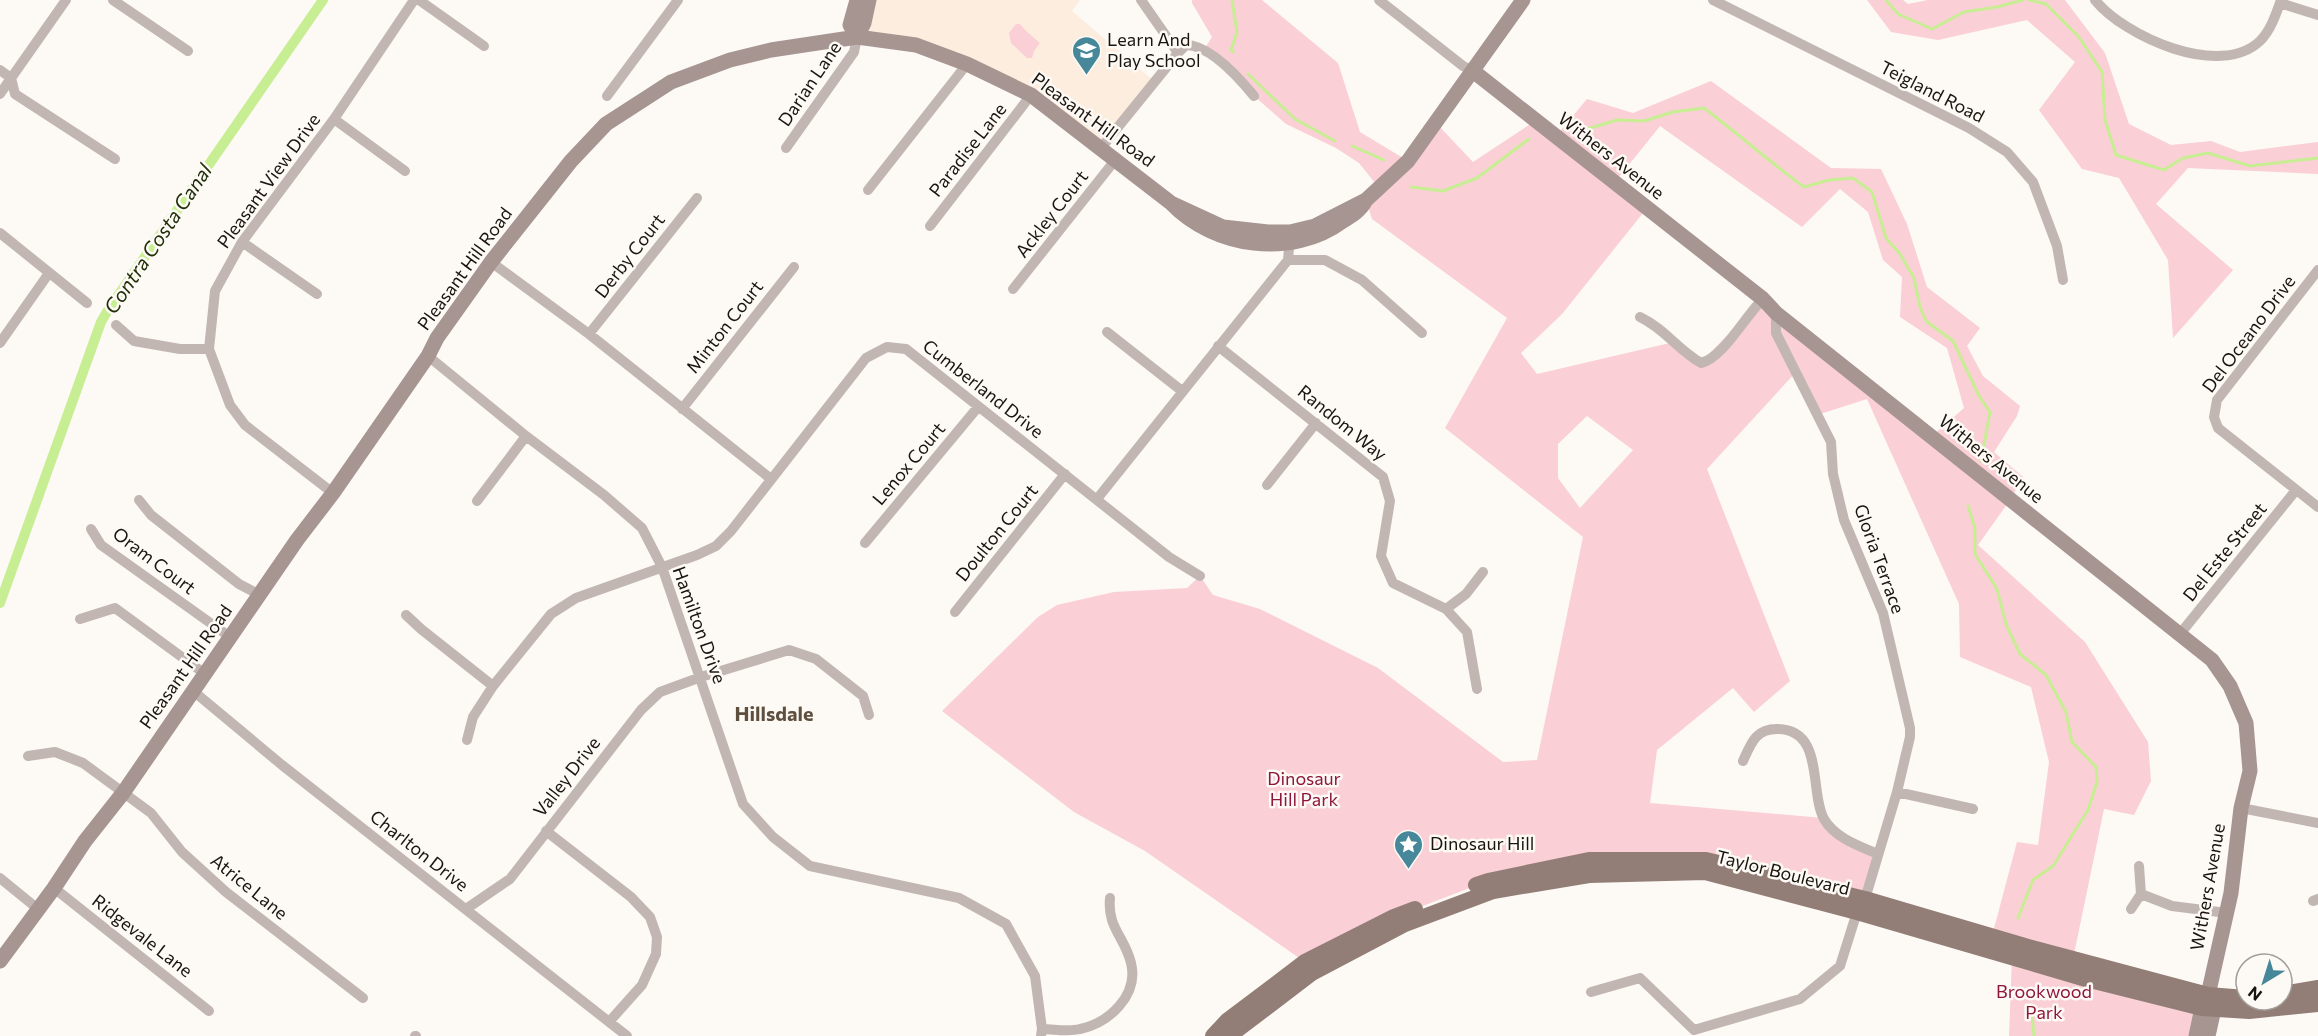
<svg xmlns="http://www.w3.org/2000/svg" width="2318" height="1036" viewBox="0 0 2318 1036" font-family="Commissioner,sans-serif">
	<rect width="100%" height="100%" fill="#fdf9f5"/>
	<path fill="#fceddf" d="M869 0H1080L1072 11 1155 82 1100 145 967 64 857 37Z"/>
	<path fill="#facfd5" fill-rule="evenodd" d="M1192 0H1262L1338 63 1360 132 1408 161 1436 123 1473 162 1535 121 1556 136 1587 99 1633 113 1711 81 1831 168 1881 169 1907 224 1927 287 1980 328 1967 346 1983 376 2020 406 2017 416 1994 452 2023 477 2010 500 1978 545 2085 642 2148 742 2151 781 2134 815 2104 809 2073 959 1992 936 2017 842 2038 845 2049 762 2031 687 1960 657 1959 604 1867 399 1817 415 1796 372 1707 469 1790 681 1754 712 1733 688 1657 750 1650 803 1823 818 1833 831 1878 854 1865 899 1706 860 1488 881 1394 917 1305 962 1145 851 1074 812 942 711 1038 617 1057 605 1114 592 1187 588 1200 576 1213 595 1260 609 1378 668 1503 762 1537 760 1583 537 1445 428 1507 318 1372 219 1366 200 1379 188 1359 163 1336 148 1286 124 1203 51 1212 37 1192 3ZM1660 126 1802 227 1840 189 1868 212 1883 260 1902 277 1900 317 1947 348 1964 408 1932 436 1763 299 1701 362 1674 342 1537 374 1521 353 1562 314 1647 208 1615 182ZM1587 416 1633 450 1580 508 1558 478V444Z
		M1867 0H1903L1908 4 1928 0H2065L2105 53 2129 124 2171 145 2211 141 2240 152 2318 142V174L2188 168 2156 204 2233 270 2173 338 2168 260 2119 178 2082 169 2039 110 2075 62 2027 20 1938 40 1891 32Z
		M1016 24H1020L1025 30 1040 43 1034 51 1032 58H1027L1011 43 1009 33Z
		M2012 957 2202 1008 2196 1036H2009Z"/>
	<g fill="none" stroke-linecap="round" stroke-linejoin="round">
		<path stroke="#c7ee93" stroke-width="3" d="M1232 0 1237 32 1231 50 1233 52
			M1886 0 1898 14 1932 29 1964 12 1997 7 2023 0
			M2029 0 2046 4 2078 36 2102 72 2105 120 2116 155 2164 170 2183 158 2208 153 2250 166 2318 158
			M1248 74 1295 119 1335 141
			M1574 133 1617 120 1644 121 1673 112 1704 108C1738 134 1770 162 1804 187L1829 180 1853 178 1872 192 1886 238 1900 254 1914 278 1920 307 1926 321 1953 341 1979 396 1990 412 1981 461
			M1352 146 1384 160
			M1411 187 1443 191 1477 178 1529 139
			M1968 506 1975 528V554L1997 589 2006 624 2020 654 2046 675 2066 712 2072 742 2096 767 2097 782 2088 810 2053 866 2033 880 2018 918
			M2032 1015 2034 1036"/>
		<path stroke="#c7ee93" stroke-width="10" d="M0 603 101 322 108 310 323 0"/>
		<path stroke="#c2b6b3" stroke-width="10" d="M113 0 188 51
			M419 0 484 46
			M1141 0 1178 53 1186 45C1210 45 1240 79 1254 96
			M1379 0 1463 66 1473 71
			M1713 0 1969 128 2007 152 2033 182 2057 246 2063 280
			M2095 0C2125 37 2220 79 2260 41 2271 30 2276 14 2281 0
			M2280 3 2318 15
			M0 70 11 78 15 94 115 159
			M0 94 66 0
			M607 96 678 0
			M334 119 405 171
			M786 148 854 52 857 37
			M1101 148 1178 53
			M868 190 967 64
			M930 226 1031 95
			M0 233 87 303
			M242 242 317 294
			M1288 260H1325L1362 280 1422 333
			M491 262 589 334 771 479
			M2318 270 2217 400 2214 417 2218 428 2318 507
			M1013 289 1116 159
			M1776 313V333L1831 442 1833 474 1844 520 1883 613 1910 728V737L1897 792 1865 899
			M1640 317C1665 329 1678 350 1701 363 1723 358 1746 315 1763 299
			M116 325 134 341 180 349H209
			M1107 332 1182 391
			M589 334 697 198
			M0 343 49 273
			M1218 346 1383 477 1390 501 1381 556 1393 583 1446 609 1467 632 1477 689
			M428 356 526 436 604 495 642 528 662 567 743 804 773 837 810 866 959 898 1006 924 1035 976 1042 1029 1041 1036
			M682 409 794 267
			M1267 485 1316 423
			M333 493 245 425 230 405 209 349 215 291 242 242 334 119 414 0
			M1097 499 1288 260 1290 236
			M139 500 151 515 239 584 260 595
			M477 501 526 436
			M91 529 101 545 230 637
			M865 543 978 407
			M1446 609 1466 594 1483 572
			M955 612 1065 474
			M406 615 421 629 493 686
			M80 619 115 608 205 674
			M2180 634 2296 490
			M192 690 282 765 627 1036
			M467 740 473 717 493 686 551 614 576 598 697 555 716 546 731 531 866 358 887 347 906 349 1169 557 1200 576
			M28 756 55 752 83 763 151 813 182 852 226 892 363 998
			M1743 761C1751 744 1755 729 1777 729 1825 729 1809 792 1824 819 1835 838 1859 846 1878 854
			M1897 792 1973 809
			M2241 808 2318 823
			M546 831 631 897 650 917 657 937 656 954 642 985 609 1022
			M0 878 38 909
			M54 888 209 1011
			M2141 894 2172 906 2227 913
			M2313 901 2318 899
			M466 909 510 879 641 710 660 692 701 677 789 650 816 659 863 696 869 715
			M2131 909 2141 894 2139 866
			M1591 992 1640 978 1694 1030
			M1042 1029C1054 1029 1068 1032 1080 1029 1109 1023 1139 995 1131 963 1125 937 1107 928 1110 898
			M1694 1030 1800 999 1840 966 1857 912
			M415 1036H416"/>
		<path stroke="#a69590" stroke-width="15" d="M857 0 850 25 857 37
			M857 37 864 23 869 0
			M1473 71 1763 299 1776 313 2212 660 2230 686 2246 723 2250 771 2241 808 2231 893 2208 995
			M1366 200C1361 210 1353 215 1343 221 1292 259 1214 248 1171 203L1223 227 1268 232H1290L1315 226 1366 200 1408 161 1523 0
			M0 961 54 888 85 841 123 793 297 540 333 493 428 356 437 338 491 262 571 161 606 124 671 82 730 60 771 50 857 37 916 45 967 64 1031 95 1171 203
			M2196 1036 2202 1008 2208 995 2214 1009 2208 1036"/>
		<path stroke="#927e77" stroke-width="16" d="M1476 885 1488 881 1589 860H1706L1865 899 2028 947 2208 995 2246 998
			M2282 994 2318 988
			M1213 1036 1227 1021 1305 962 1394 917 1415 909
			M1229 1036 1312 973 1405 924 1493 891 1589 875 1705 872 1857 912 2086 979 2202 1008 2249 1011 2318 1004"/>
	</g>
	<defs>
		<symbol id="school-pin" viewBox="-11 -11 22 30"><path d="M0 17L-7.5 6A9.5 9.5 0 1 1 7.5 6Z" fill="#468899" stroke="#fdf9f5"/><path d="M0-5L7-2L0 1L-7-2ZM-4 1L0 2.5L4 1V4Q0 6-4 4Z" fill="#fff"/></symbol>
		<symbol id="sight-pin" viewBox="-11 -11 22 30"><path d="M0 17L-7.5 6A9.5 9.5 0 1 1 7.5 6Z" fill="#468899" stroke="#fdf9f5"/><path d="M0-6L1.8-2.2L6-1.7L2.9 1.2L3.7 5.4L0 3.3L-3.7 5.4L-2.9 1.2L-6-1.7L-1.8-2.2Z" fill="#fff"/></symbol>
	</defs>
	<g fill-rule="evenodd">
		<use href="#school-pin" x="1070" y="34" width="33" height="45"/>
		<use href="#sight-pin" x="1392" y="828" width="33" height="45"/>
	</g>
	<g text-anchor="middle" stroke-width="5" stroke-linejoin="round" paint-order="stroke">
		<g font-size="18" fill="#1a140e" stroke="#fdf9f5" text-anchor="start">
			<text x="1107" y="46">Learn And<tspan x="1107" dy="21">Play School</tspan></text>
			<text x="1430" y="850">Dinosaur Hill</text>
		</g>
		<g font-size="18" fill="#1a140e" stroke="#fdf9f5">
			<text transform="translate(810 84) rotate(-56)" y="6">Darian Lane</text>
			<text transform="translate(1932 92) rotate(27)" y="6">Teigland Road</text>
			<text transform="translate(1093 120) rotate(36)" y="6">Pleasant Hill Road</text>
			<text transform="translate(968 150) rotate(-52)" y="6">Paradise Lane</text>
			<text transform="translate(1611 156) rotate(38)" y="6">Withers Avenue</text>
			<text transform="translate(269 181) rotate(-54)" y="6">Pleasant View Drive</text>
			<text transform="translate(1052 214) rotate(-52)" y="6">Ackley Court</text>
			<text transform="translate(630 256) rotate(-52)" y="6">Derby Court</text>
			<text transform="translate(465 269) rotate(-54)" y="6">Pleasant Hill Road</text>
			<text transform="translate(725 327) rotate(-52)" y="6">Minton Court</text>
			<text transform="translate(2249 334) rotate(-53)" y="6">Del Oceano Drive</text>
			<text transform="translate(983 389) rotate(38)" y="6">Cumberland Drive</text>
			<text transform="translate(1342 423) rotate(39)" y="6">Random Way</text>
			<text transform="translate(1991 459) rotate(39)" y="6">Withers Avenue</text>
			<text transform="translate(909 464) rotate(-50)" y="6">Lenox Court</text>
			<text transform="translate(997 533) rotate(-51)" y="6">Doulton Court</text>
			<text transform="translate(2225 552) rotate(-51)" y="6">Del Este Street</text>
			<text transform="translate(1879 559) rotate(70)" y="6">Gloria Terrace</text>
			<text transform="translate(154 561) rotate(37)" y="6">Oram Court</text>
			<text transform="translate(699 625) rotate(70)" y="6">Hamilton Drive</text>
			<text transform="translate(186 667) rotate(-55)" y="6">Pleasant Hill Road</text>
			<text transform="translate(567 777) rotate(-52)" y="6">Valley Drive</text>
			<text transform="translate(419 851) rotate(38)" y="6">Charlton Drive</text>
			<text transform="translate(1783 873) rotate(14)" y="6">Taylor Boulevard</text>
			<text transform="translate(249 887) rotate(39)" y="6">Atrice Lane</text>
			<text transform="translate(2208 887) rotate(-80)" y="6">Withers Avenue</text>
			<text transform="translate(142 936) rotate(38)" y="6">Ridgevale Lane</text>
		</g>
		<g font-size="18" fill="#8e163e" stroke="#fdf9f5">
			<text x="1304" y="785">Dinosaur<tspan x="1304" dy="21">Hill Park</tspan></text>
			<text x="2044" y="998">Brookwood<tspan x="2044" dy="21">Park</tspan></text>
		</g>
		<g font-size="20" font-style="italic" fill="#21300a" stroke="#fdf9f5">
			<text transform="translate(158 239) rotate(-56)" y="7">Contra Costa Canal</text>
		</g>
		<g font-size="20" font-weight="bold" fill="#5e4f3f" stroke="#fdf9f5">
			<text x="774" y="721">Hillsdale</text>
		</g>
	</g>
	<g transform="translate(2264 982) rotate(218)"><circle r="28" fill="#fdf9f5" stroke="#a29d99" stroke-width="1.5"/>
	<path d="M0-4.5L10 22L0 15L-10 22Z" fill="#468899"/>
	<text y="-9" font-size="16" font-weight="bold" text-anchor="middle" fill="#1a140e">N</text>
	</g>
</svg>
